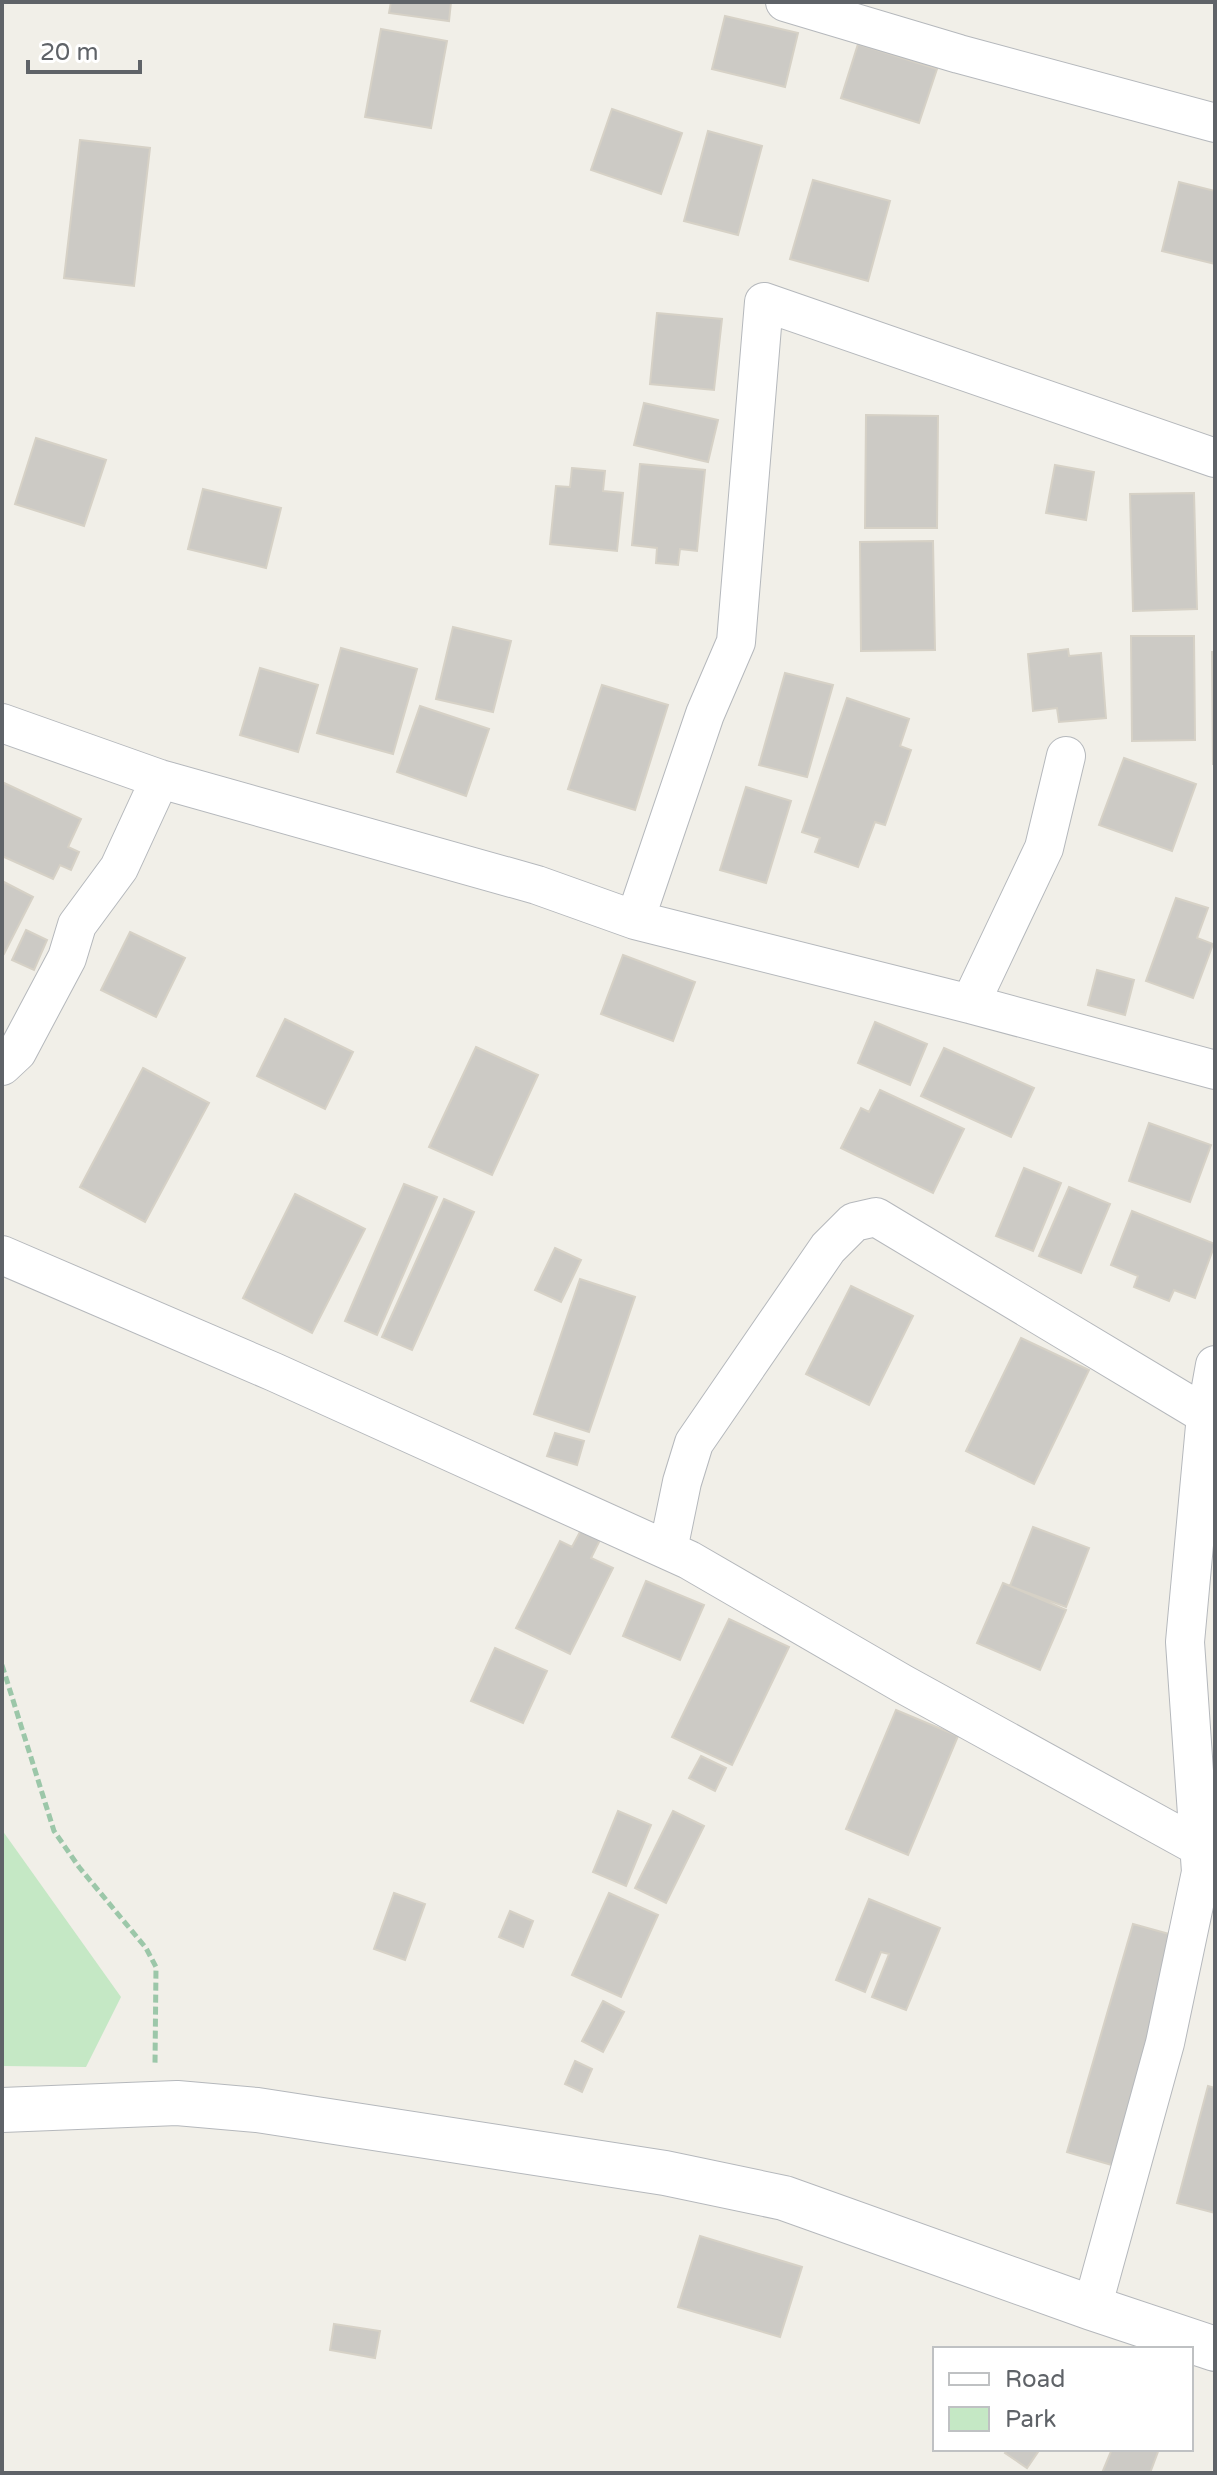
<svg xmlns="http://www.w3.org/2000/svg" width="1217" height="2475" viewBox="0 0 1217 2475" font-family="'Varela Round',sans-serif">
	<rect width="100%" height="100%" fill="#f1efe8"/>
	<path fill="#c5e8c5" d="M2 1830 121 1997 86 2067 2 2066Z"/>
	<path fill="#cccac5" stroke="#d6d1c6" stroke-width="2" d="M391 2H451L449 21 389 13Z
		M725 16 798 33 785 87 712 69Z
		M381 29 447 41 431 128 365 117Z
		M858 44 937 69 919 123 841 98Z
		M612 109 682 133 661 194 591 170Z
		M708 131 762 146 738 235 684 221Z
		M80 140 150 148 134 286 64 278Z
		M813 180 890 201 868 281 790 259Z
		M1179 182 1215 191V264L1162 251Z
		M657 313 722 319 714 390 650 384Z
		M644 403 718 420 708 462 634 445Z
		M866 415 938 416 937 528H865Z
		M36 438 106 460 84 526 15 504Z
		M640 464 705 470 697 551 680 549 678 565 656 563 657 548 632 545Z
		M1055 465 1094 472 1086 520 1046 513Z
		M572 468 605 471 603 491 623 493 617 551 550 544 556 486 570 487Z
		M203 489 281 508 266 568 188 549Z
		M1194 493 1197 609 1133 611 1130 494Z
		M933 541 935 650 861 651 860 542Z
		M453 627 511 641 493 712 436 699Z
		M1131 636H1194L1195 740 1132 741Z
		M341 648 417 669 393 754 317 733Z
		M1068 649 1069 656 1101 653 1106 718 1059 722 1057 708 1033 711 1028 654Z
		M1212 652H1215V764H1213Z
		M260 668 318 685 298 752 240 735Z
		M785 673 833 685 807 777 759 765Z
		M602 685 668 705 635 810 568 789Z
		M847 698 909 719 900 746 911 750 885 825 875 822 858 867 815 852 820 838 802 832Z
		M420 706 489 729 466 796 397 772Z
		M1124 758 1196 784 1172 851 1099 825Z
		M2 782 81 819 68 847 79 852 71 870 60 865 53 879 2 856Z
		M746 787 791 801 766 883 720 870Z
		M2 881 33 897 4 954 2 953Z
		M1176 898 1208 908 1197 938 1213 944 1193 998 1146 981Z
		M26 930 47 940 34 970 12 960Z
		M130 932 185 958 156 1017 101 990Z
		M623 955 695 982 673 1041 601 1014Z
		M1097 970 1134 980 1125 1015 1088 1005Z
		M285 1019 353 1052 325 1109 257 1076Z
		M875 1022 927 1044 910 1085 858 1063Z
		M476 1047 538 1075 492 1175 429 1147Z
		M944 1048 1034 1088 1011 1137 921 1096Z
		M143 1068 209 1103 145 1222 80 1187Z
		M880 1090 964 1129 933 1193 841 1148 861 1108 869 1112Z
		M1149 1123 1211 1145 1190 1202 1129 1181Z
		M1024 1168 1061 1183 1033 1251 996 1236Z
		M404 1184 437 1197 377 1335 345 1321Z
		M1069 1187 1110 1204 1081 1273 1039 1256Z
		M295 1194 365 1229 312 1333 243 1298Z
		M444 1199 474 1212 412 1350 382 1337Z
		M1132 1211 1215 1244 1195 1298 1174 1290 1169 1301 1134 1287 1138 1276 1111 1265Z
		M555 1248 581 1260 561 1302 535 1290Z
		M580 1279 635 1297 589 1432 534 1414Z
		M851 1286 913 1316 869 1405 806 1374Z
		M1021 1338 1089 1370 1034 1484 966 1451Z
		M555 1433 584 1441 577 1465 547 1456Z
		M1033 1527 1089 1548 1066 1607 1010 1586Z
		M582 1528 601 1538 591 1558 613 1568 570 1654 516 1628 560 1541 572 1547Z
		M646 1581 704 1605 680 1660 623 1636Z
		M1003 1583 1066 1610 1040 1670 977 1643Z
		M729 1619 789 1647 732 1765 672 1737Z
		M495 1648 547 1671 523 1723 471 1701Z
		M896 1710 958 1736 908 1855 846 1829Z
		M701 1756 726 1768 715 1791 689 1778Z
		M618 1811 651 1825 626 1886 593 1872Z
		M673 1811 704 1826 666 1903 635 1888Z
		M394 1893 425 1904 405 1960 374 1949Z
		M609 1893 658 1915 621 1997 572 1975Z
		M869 1899 940 1928 906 2010 872 1997 889 1954 881 1952 865 1992 836 1980Z
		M510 1911 533 1921 523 1947 499 1937Z
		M1133 1924 1187 1939 1122 2168 1067 2152Z
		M603 2001 624 2012 603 2052 582 2041Z
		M575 2061 592 2069 582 2092 565 2084Z
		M1208 2086 1215 2088V2213L1177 2203Z
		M700 2236 802 2267 780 2337 678 2307Z
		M334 2324 380 2331 375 2358 330 2350Z
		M1008 2449H1040L1027 2468 1005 2453Z
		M1112 2449H1159L1150 2473H1102Z"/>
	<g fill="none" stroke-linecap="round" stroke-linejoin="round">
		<defs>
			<path id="minor" d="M785 2 959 54 1215 123
				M2 723 160 779 537 885 635 920 970 1004 1215 1070
				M635 920 705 714 736 642 764 302 1215 458
				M970 1004 1044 848 1066 756
				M2 1066 17 1052 67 958 77 925 119 868 160 779
				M2 1255 274 1372 689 1560 903 1684 1201 1848
				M668 1550 682 1482 694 1443 828 1248 854 1222 876 1217 1206 1415
				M1092 2308 1165 2043 1201 1872 1185 1642 1206 1415 1215 1365"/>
			<path id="tertiary" d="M2 2110 177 2103 257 2110 665 2173 784 2198 1092 2308 1215 2349"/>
		</defs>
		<use href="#minor" stroke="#b5b8bc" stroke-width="40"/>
		<use href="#tertiary" stroke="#b5b8bc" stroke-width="46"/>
		<path stroke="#9cc7a9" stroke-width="5" stroke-dasharray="8 4" stroke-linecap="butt" d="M2 1665 54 1831 79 1867 146 1948 156 1967 155 2065"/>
		<use href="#minor" stroke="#fff" stroke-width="38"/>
		<use href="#tertiary" stroke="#fff" stroke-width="44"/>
	</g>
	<rect width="1217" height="2475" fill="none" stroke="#5f6368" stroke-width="8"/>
	<rect x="933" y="2347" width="260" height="104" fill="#ffffff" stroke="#bfc1c3" stroke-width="2"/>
	<rect x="949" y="2373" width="40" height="12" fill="#ffffff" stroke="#bfc1c3" stroke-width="2"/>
	<text x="1005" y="2387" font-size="24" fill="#5f6368">Road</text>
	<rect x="949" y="2407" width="40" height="24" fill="#c5e8c5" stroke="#bfc1c3" stroke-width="2"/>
	<text x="1005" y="2427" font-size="24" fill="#5f6368">Park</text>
	<path d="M28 60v12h112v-12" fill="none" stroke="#5f6368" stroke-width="4"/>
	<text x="40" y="60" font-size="24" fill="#5f6368" stroke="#ffffff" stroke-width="6" paint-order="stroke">20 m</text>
</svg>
